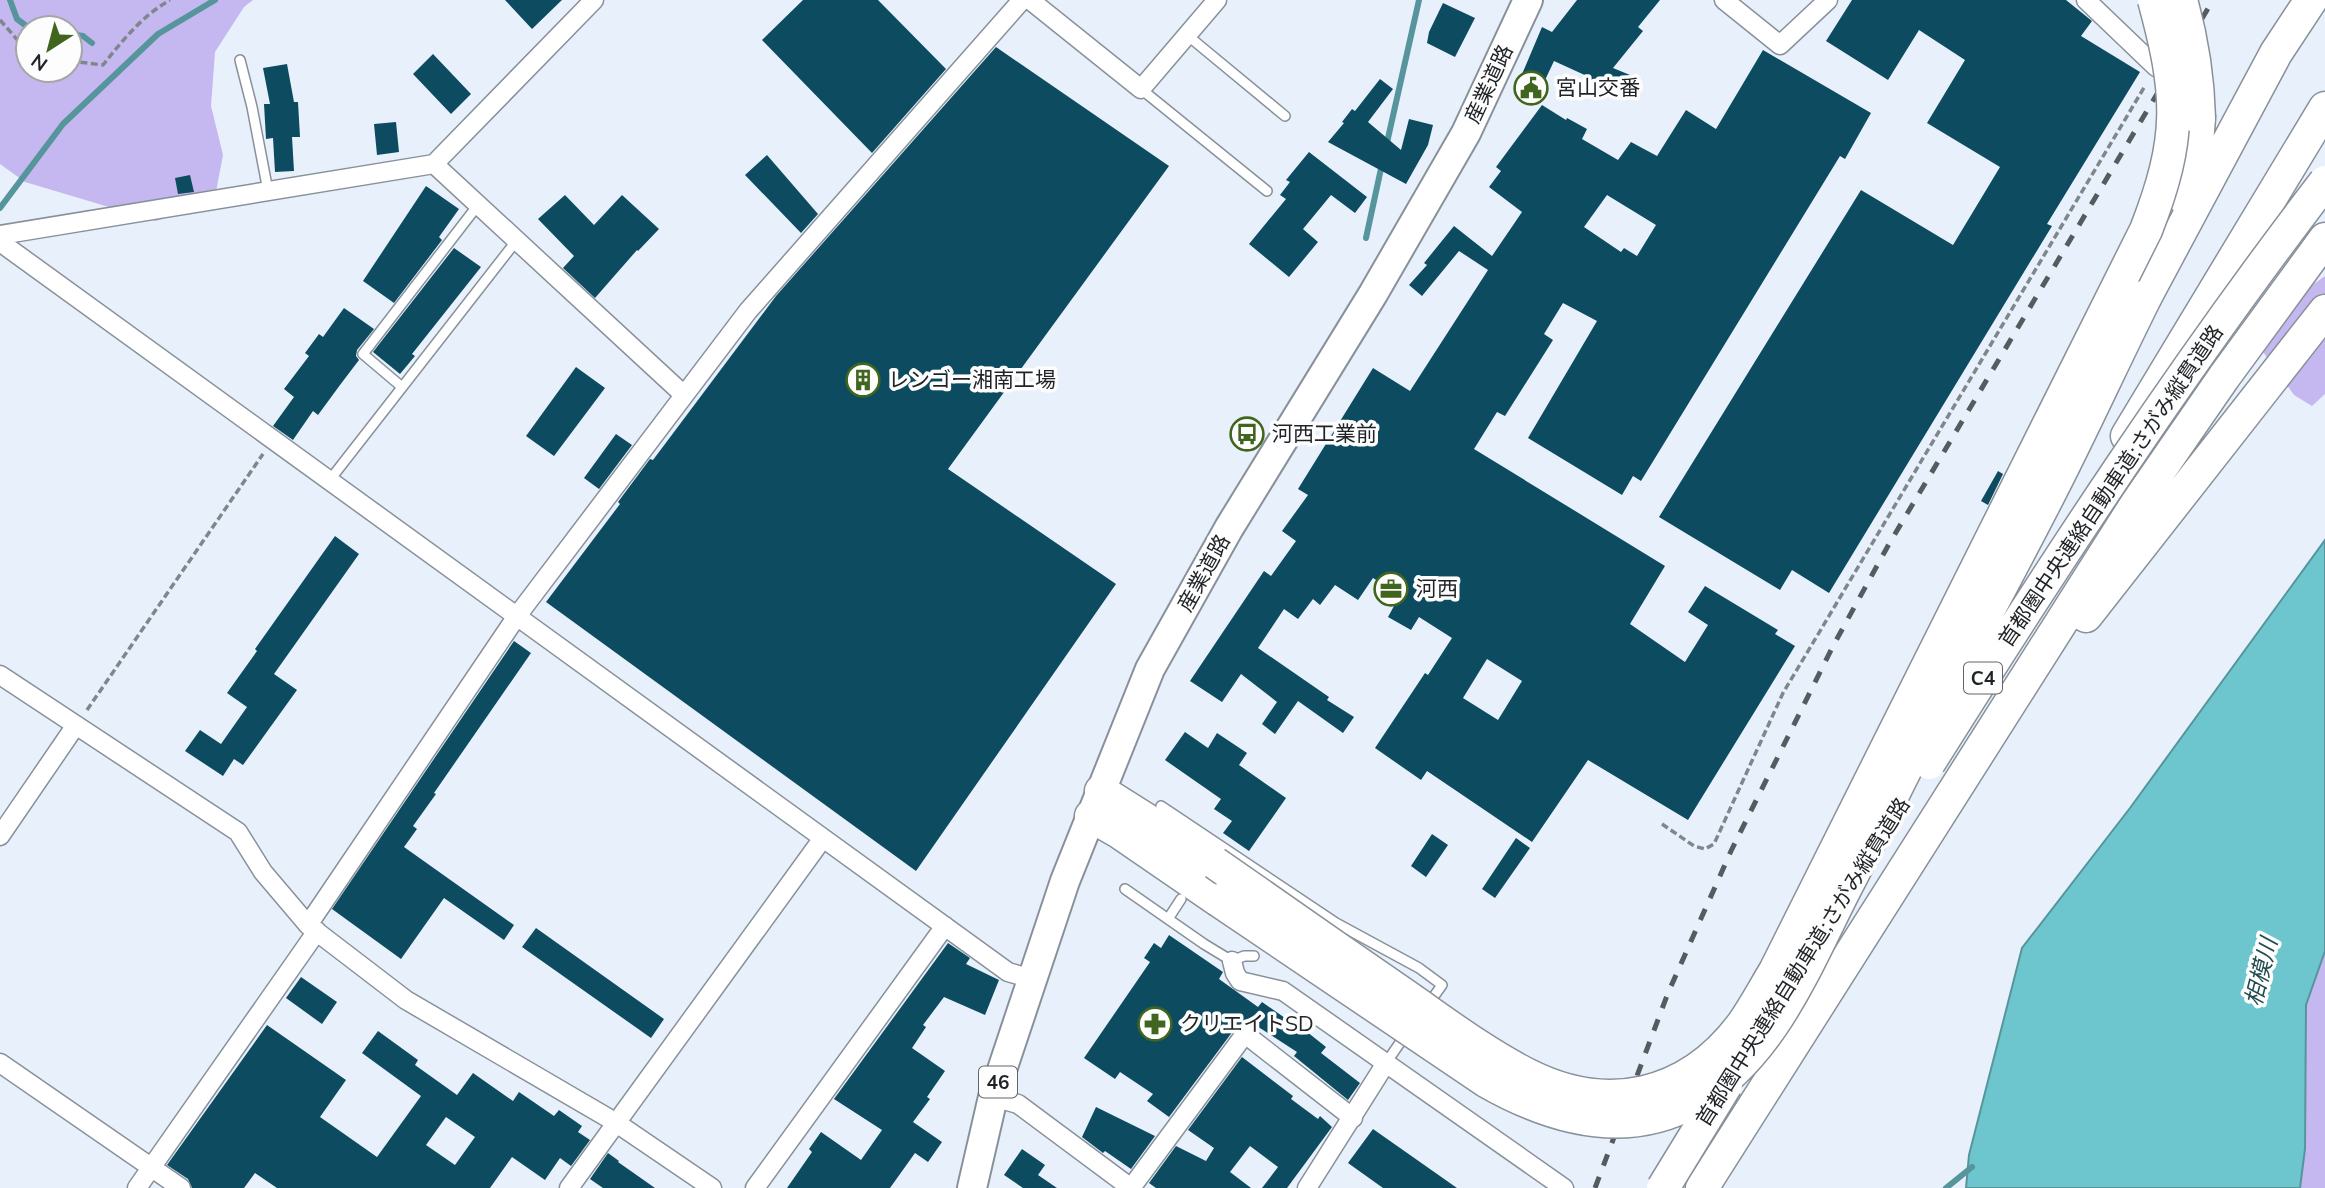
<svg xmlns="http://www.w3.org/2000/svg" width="2325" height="1188" viewBox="0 0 2325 1188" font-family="Mulish,'Noto Sans JP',sans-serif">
	<rect width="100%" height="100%" fill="#e8f1fb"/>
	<path fill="#c5b7ef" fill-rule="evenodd" d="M0 0H253L244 7 215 52 211 106 223 155 214 202 156 221 25 182 0 164ZM28 28H70V70H28Z
		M2325 276V394L2312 406 2294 395 2248 331Z
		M2325 951V1188H2300L2305 1149 2306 1005Z"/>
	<path fill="#6dc6ce" stroke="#56959c" stroke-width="2" d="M2325 540V951L2306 1005 2305 1149 2300 1188H1966L1969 1155 2022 948 2130 808Z"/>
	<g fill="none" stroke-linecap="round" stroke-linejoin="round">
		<path stroke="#56959c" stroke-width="6" d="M10 0 17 19 29 28
			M70 34 83 36 92 43
			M1386 147 1419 0
			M0 208 63 124 158 34 215 0
			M1366 238 1382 164
			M1946 1188 1972 1167"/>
	</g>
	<path fill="#0c4b60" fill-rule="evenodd" d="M505 0H562L532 29Z
		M803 0H878L946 69 872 153 762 40Z
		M1577 0H1660L1638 27 1643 31 1613 68 1630 75 1621 96 1587 82 1589 77 1554 61 1538 95 1517 86 1542 27 1552 32Z
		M1852 0H2066L2092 21 2081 36 2140 72 2047 224 2052 226 1829 593 1792 570 1780 590 1659 517 1861 190 1953 245 2000 167 1927 123 1965 60 1919 30 1888 80 1826 41Z
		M1443 3 1475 18 1455 57 1427 43 1429 32Z
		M996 47 1169 166 948 469 1116 584 916 871 546 602 620 504 618 502 650 459 653 460 776 296Z
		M1763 50 1871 113 1845 159 1840 156 1641 481 1633 476 1622 495 1528 438 1597 321 1563 303 1544 334 1553 340 1505 416 1497 412 1474 449 1665 566 1630 624 1685 662 1708 625 1688 612 1705 586 1778 630 1775 634 1795 646 1688 820 1588 760 1532 842 1427 771 1421 780 1375 748 1425 673 1428 675 1452 638 1419 617 1411 630 1388 617 1400 595 1373 578 1358 600 1335 585 1320 605 1313 599 1298 619 1284 609 1258 648 1329 697 1327 700 1354 717 1343 733 1298 701 1275 734 1262 724 1277 702 1241 674 1222 702 1190 681 1264 571 1271 576 1296 541 1282 531 1308 495 1298 489 1373 368 1410 391 1488 270 1459 251 1422 296 1409 285 1427 265 1424 263 1454 226 1492 256 1522 212 1489 187 1501 171 1496 167 1542 105 1566 120 1567 118 1587 129 1582 139 1618 160 1631 142 1657 156 1686 110 1716 129ZM1607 195 1656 225 1637 256 1624 248 1621 252 1584 227ZM1487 659 1522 681 1498 720 1463 698Z
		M433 54 471 94 451 114 413 74Z
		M287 64 294 102H298L300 137H292L294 171 275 172 273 138 266 139 264 104H270L263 68Z
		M1380 79 1393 89 1368 122 1401 150 1409 119 1433 125 1428 145 1406 184 1328 142 1344 123 1342 122 1352 109 1355 111Z
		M396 122 399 152 377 155 374 124Z
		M1309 152 1367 197 1355 213 1331 195 1303 229 1318 242 1289 277 1249 244 1286 199 1280 195 1290 182 1286 180Z
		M767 155 818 214 801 233 745 175Z
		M190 175 194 192 178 194 175 178Z
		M426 186 459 209 439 237 442 240 394 303 363 281Z
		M565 195 594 225 622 195 659 229 638 251 637 250 595 298 563 268 574 256 538 219Z
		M454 248 481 267 412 354 415 356 400 374 373 352Z
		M344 308 374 329 357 350 356 356 359 360 340 385 318 415 313 411 293 440 273 426 294 397 284 389 309 356 305 353 319 334 323 337Z
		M576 367 605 388 554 456 526 436Z
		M616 434 632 445 599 489 584 478Z
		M1998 471 2003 474 1988 505 1981 501Z
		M335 536 359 554 274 674 297 690 243 765 234 759 223 776 185 751 200 730 221 744 247 707 227 693 257 651 255 649Z
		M514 641 531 653 434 793 436 794 413 826 417 829 404 847 514 925 504 940 444 898 401 959 332 909Z
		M1185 732 1208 748 1217 733 1247 753 1239 765 1286 798 1249 851 1223 833 1232 821 1214 809 1221 799 1165 760Z
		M1432 834 1448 845 1426 877 1411 866Z
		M1516 838 1530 848 1495 898 1482 889Z
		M536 928 664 1019 651 1038 522 947Z
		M1169 935 1223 972 1219 979 1258 1007 1262 1002 1285 1018 1287 1016 1326 1047 1321 1053 1360 1083 1348 1100 1294 1056 1297 1052 1249 1021 1236 1027 1169 1117 1147 1101 1153 1094 1120 1072 1115 1079 1084 1058 1150 962 1144 958 1154 943 1161 948Z
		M948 943 970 958 966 964 999 980 985 1015 944 997 923 1025 926 1027 912 1048 945 1071 927 1097 930 1099 913 1122 942 1142 928 1162 915 1153 890 1188H787L812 1152 809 1149 821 1132 861 1160 882 1130 834 1099Z
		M301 977 337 1002 322 1024 286 998Z
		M267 1025 346 1080 320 1117 377 1157 421 1096 362 1053 378 1031 418 1060 415 1065 457 1095 473 1073 513 1101 519 1092 554 1116 559 1110 582 1126 578 1132 590 1140 571 1166 560 1158 545 1180 512 1157 490 1188H277L255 1173 244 1188H192L188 1179 167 1165ZM446 1117 475 1137 455 1165 426 1145Z
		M1242 1057 1293 1096 1291 1099 1318 1119 1320 1116 1332 1127 1287 1188H1262L1278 1167 1250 1146 1230 1172 1251 1188H1156L1149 1183 1176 1146 1206 1161 1214 1148 1188 1130Z
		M1096 1107 1155 1136 1131 1169 1105 1151 1103 1153 1082 1137Z
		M1373 1129 1457 1188H1383L1348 1163Z
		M1022 1149 1045 1165 1038 1175 1057 1188H1023L1004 1175Z
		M608 1153 619 1161 618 1162 655 1188H603L590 1179Z"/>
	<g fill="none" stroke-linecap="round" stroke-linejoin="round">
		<defs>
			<path id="lane" d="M1187 35 1285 116
				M240 60 252 107 268 191
				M1141 89 1267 191
				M402 387 363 354 478 205
				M329 481 517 240
				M1161 806 1336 923 1419 968 1442 985 1427 1006
				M1125 889 1204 944 1232 961 1244 956H1254
				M1168 919 1181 899
				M1386 1063 1406 1034"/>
			<path id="street" d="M1030 0 1141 89 1217 0
				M1724 0 1780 45 1828 0
				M2086 0 2156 67
				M434 164 684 395
				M0 235 434 164 594 0
				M0 242 1008 972 1032 979
				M0 675 238 832 263 872 308 925 406 1000 615 1122 712 1188
				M0 836 76 725
				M308 925 517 616 748 311 1022 0
				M1232 961 1235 973 1240 981 1283 991 1564 1188
				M0 1063 181 1188
				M993 1097 1018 1104 1131 1188
				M137 1188 317 931
				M569 1188 823 838
				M755 1188 945 926
				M1131 1188 1245 1034 1353 1118
				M1307 1188 1386 1063"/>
			<path id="primary" d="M972 1188 993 1097 1065 881 1150 669 1229 528 1373 294 1466 133 1528 0"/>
			<path id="highway" d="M2185 199 2196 156 2199 118
				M2146 296 2276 53 2311 0
				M2127 436 2325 108
				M2086 616 2325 311
				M1101 791 1215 863
				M1091 816 1119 832 1218 900
				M1702 1188 2137 503 2224 377 2325 239"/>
		</defs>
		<use href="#lane" stroke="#88919a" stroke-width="12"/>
		<use href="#street" stroke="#88919a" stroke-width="21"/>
		<use href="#primary" stroke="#88919a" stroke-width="32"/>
		<use href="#highway" stroke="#88919a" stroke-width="35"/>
		<path stroke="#7f868c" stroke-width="3.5" stroke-dasharray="7 3.5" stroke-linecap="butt" d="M0 20 28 52
			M70 61 103 65C123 40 142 16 170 0
			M87 710 263 454
			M1662 824 1694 846 1705 849 1714 844 1783 693 2145 86"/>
		<use href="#lane" stroke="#fff" stroke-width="9"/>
		<use href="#street" stroke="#fff" stroke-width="18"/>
		<use href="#primary" stroke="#fff" stroke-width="28"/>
		<use href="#highway" stroke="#fff" stroke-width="32"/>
		<path stroke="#565b60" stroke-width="5" stroke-dasharray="12 12" stroke-linecap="butt" d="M1595 1188 1668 993 1731 851 1833 646 1889 544 2213 0"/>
		<defs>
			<path id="highway-bridge" d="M2181 0C2192 39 2198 77 2199 118
				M1929 763C2054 564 2182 368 2325 182
				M1215 863C1279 908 1342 952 1406 996 1445 1023 1483 1052 1526 1074 1606 1115 1687 1098 1742 1025 1754 1008 1764 989 1775 971L2146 230C2182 138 2180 95 2154 0
				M1218 900 1486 1081C1549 1117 1625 1140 1694 1101 1770 1058 1805 968 1843 893 1872 837 1900 780 1929 723 1965 653 2003 584 2039 514 2077 442 2110 368 2146 296
				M1663 1188 1726 1085"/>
		</defs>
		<use href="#highway-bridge" stroke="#88919a" stroke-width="35" stroke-linecap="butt"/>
		<use href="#highway-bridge" stroke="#fff" stroke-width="32"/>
	</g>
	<defs>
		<symbol id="civic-ring" viewBox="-11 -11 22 22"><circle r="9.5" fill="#fdfdfd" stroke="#40651e" stroke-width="1.5"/><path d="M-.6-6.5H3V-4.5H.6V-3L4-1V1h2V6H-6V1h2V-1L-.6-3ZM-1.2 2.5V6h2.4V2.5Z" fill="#40651e"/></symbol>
		<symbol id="building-ring" viewBox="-11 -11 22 22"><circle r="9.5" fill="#fdfdfd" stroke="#40651e" stroke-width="1.5"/><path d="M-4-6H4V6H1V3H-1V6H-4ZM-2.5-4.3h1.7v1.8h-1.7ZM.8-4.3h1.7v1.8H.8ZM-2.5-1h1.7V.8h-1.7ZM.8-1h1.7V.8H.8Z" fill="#40651e"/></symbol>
		<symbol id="bus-ring" viewBox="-11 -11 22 22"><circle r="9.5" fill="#fdfdfd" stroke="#40651e" stroke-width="1.5"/><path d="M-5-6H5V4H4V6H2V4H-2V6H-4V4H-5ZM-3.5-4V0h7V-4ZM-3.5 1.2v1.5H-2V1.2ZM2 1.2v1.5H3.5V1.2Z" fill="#40651e"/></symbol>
		<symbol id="office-ring" viewBox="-11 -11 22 22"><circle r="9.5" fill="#fdfdfd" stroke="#40651e" stroke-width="1.5"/><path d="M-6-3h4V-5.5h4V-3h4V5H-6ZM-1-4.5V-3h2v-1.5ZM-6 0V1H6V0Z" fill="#40651e"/></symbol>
		<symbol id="pharmacy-ring" viewBox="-11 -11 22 22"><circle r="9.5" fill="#fdfdfd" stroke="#40651e" stroke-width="1.5"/><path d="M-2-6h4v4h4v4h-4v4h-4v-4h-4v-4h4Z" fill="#40651e"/></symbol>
	</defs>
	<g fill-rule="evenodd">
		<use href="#civic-ring" x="1512" y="69" width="38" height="38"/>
		<use href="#building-ring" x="844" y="361" width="38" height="38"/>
		<use href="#bus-ring" x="1228" y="415" width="38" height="38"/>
		<use href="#office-ring" x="1372" y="570" width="38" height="38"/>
		<use href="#pharmacy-ring" x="1136" y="1005" width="38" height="38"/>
	</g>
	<g text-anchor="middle" stroke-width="7" stroke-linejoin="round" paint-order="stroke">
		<g fill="#fdfdfd" stroke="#626466" stroke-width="2">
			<rect x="1964" y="662.5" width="38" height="31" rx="5"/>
			<rect x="979" y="1066.5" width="38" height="31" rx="5"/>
		</g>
		<g font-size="19" font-weight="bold" fill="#1f2326">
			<text x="1983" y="685">C4</text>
			<text x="998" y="1089">46</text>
		</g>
		<g font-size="21" fill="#1f2326" stroke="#fdfdfd">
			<text transform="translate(1489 84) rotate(-65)" y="7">産業道路</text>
			<text transform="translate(2111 486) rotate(-56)" y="7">首都圏中央連絡自動車道;さがみ縦貫道路</text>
			<text transform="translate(1204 573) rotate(-61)" y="7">産業道路</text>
			<text transform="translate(1803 962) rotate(-58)" y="7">首都圏中央連絡自動車道;さがみ縦貫道路</text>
		</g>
		<g font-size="21" fill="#1f2326" stroke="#fdfdfd" text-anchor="start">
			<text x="1556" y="95">宮山交番</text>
			<text x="888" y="387">レンゴー湘南工場</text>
			<text x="1272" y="441">河西工業前</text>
			<text x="1416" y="596">河西</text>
			<text x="1180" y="1031">クリエイトSD</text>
		</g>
		<g font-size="23" font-style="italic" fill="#234c50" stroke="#fdfdfd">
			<text transform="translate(2261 972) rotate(-76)" y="8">相模川</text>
		</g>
	</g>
	<g transform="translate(49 49) rotate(216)"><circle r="33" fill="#fdfdfd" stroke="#a4a6a7" stroke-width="2"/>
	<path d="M0-5L12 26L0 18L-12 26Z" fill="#40651e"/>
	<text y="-10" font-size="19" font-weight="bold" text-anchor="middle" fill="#1f2326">N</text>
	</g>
</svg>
